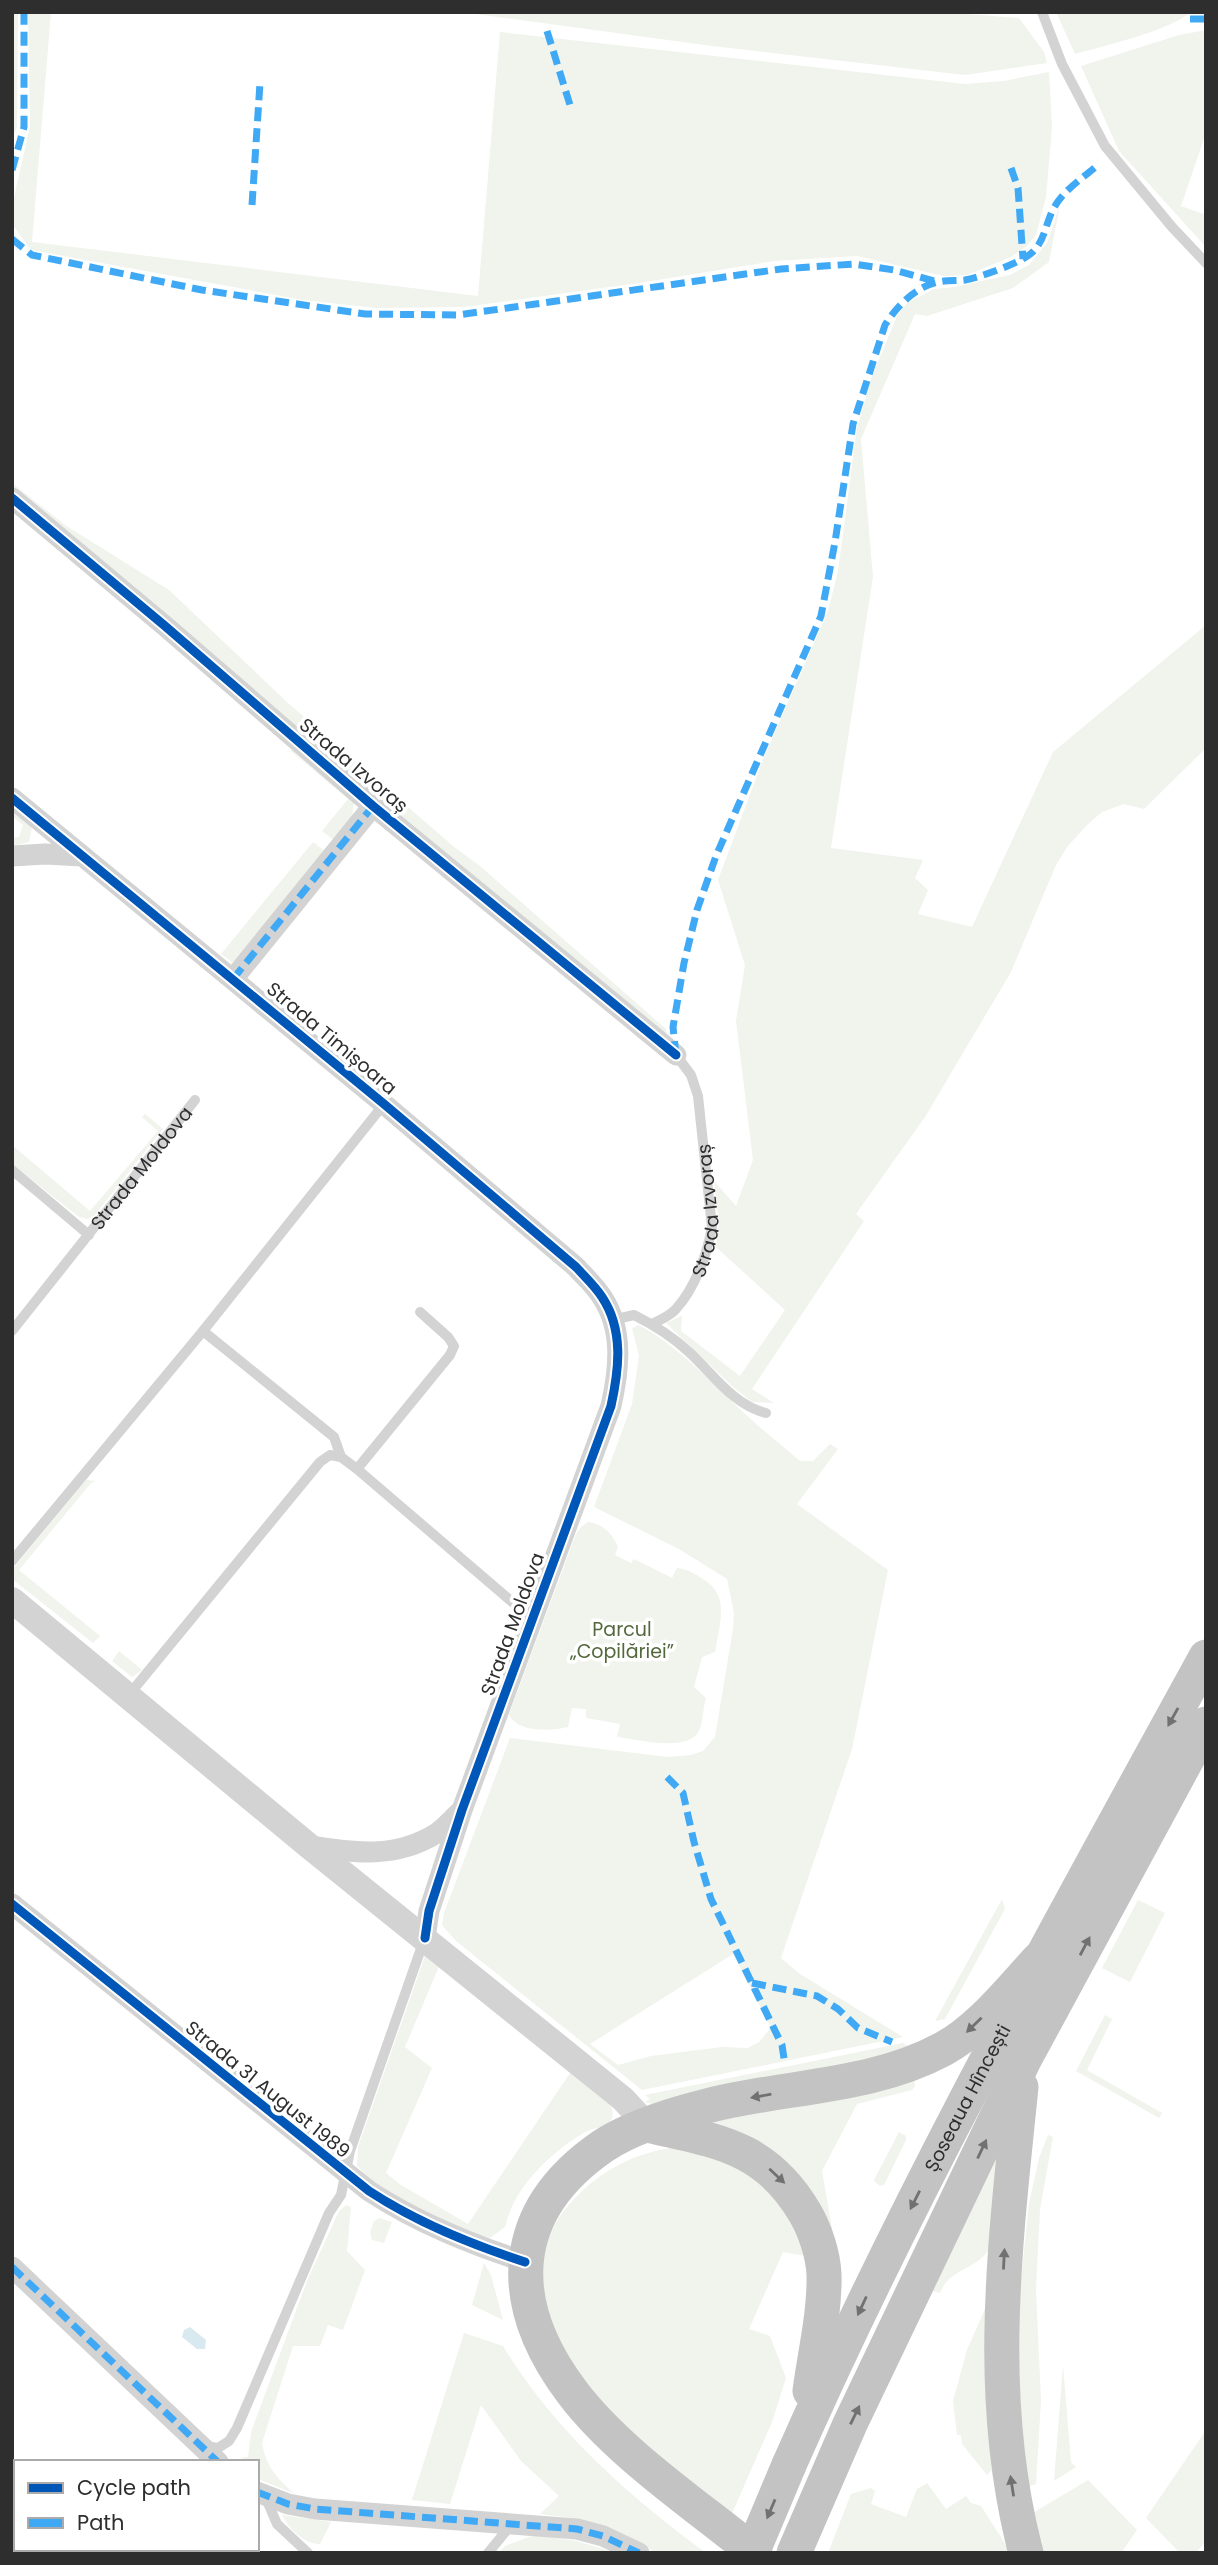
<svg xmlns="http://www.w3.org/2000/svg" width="1218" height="2565" viewBox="0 0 1218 2565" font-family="Poppins,sans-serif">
	<rect width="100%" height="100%" fill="#fff"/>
	<path fill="#f0f4ec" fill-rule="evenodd" d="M12 12H18L17 127 12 139Z
		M28 12H51L32 242 478 296 500 32 965 84 1004 81 1049 72 1052 127 1046 197 1036 235 1027 246 1011 257 967 275 944 276 857 256 774 261 639 283 464 307 376 308 303 300 31 250 12 224 13 202 30 126Z
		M461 12H943L1019 18 1044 52 1047 63 965 75 712 46Z
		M1056 12H1192C1162 33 1110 44 1075 54Z
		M1206 30V133L1181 206 1206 215V247L1119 151 1081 66 1179 35Z
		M1060 205 1049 262 1013 288 927 316 915 314 861 439 873 577 831 848 923 860 915 878 928 890 918 914 972 927 1053 752 1206 625V748L1144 809 1124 804 1102 812 1088 824 1067 847 1056 865 1011 972 925 1117 856 1214 864 1221 752 1389 774 1403 752 1402 732 1386 666 1323 682 1316 681 1331 740 1376 785 1310 716 1247 719 1223 714 1181 736 1206 753 1160 736 1021 745 965 718 880 764 757 828 611 838 571 857 428 871 379 897 316 907 303 934 289 954 287 1010 275 1029 265 1047 243Z
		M12 483 65 525 169 590 288 703 453 846 480 866 666 1029V1038L12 493Z
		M297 745 354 802 352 818 336 842 322 831 348 799 291 751Z
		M12 807 32 827 29 842 12 846V838L19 837 23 825 12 816Z
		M313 842 327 853 236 961 232 962 221 954Z
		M145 1114 163 1129 94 1216 87 1219 79 1217 12 1164V1145L90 1211 158 1131 142 1117Z
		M639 1325C680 1348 709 1380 743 1412 761 1429 781 1445 800 1461H813L830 1444 838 1449 797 1504 888 1570 852 1749 781 1958 800 1974 903 2037 642 2090 456 1941 442 1925 444 1913 510 1738 668 1757 691 1755 703 1751 715 1737 733 1629 734 1613 727 1579 679 1549 594 1507 632 1404 639 1356 632 1328ZM733 1954 771 2028 759 2042 748 2048 722 2047 651 2056 618 2065 590 2044Z
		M86 1480 96 1481 91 1483 19 1570 100 1636 93 1643 12 1579V1570Z
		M588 1522C603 1524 613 1534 618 1547L615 1555 631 1563 634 1559 672 1578 677 1568C687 1569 695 1574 703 1579 731 1595 719 1626 715 1652L702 1657 694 1687 706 1698C703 1708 703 1722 699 1731 688 1753 636 1739 617 1737L620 1724 586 1718V1709L572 1708 568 1727C552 1731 516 1733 509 1714L576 1534 581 1527Z
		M119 1651 142 1670 132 1677 112 1661Z
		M1002 1899 1005 1909 945 2019 935 2021Z
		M1138 1900 1165 1913 1130 1982 1102 1968Z
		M426 1953 440 1964 405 2047 432 2068 386 2173 401 2185 468 2224 570 2073 611 2106C613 2111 614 2117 610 2122 605 2128 592 2128 585 2132 550 2153 514 2187 505 2227L490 2238 467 2231 403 2200 379 2187 357 2166 358 2147Z
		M1105 2015 1112 2019 1087 2070 1162 2113 1159 2118 1076 2071Z
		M903 2043 915 2051 656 2105 645 2102 650 2099 645 2095Z
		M914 2080 915 2086 912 2090 857 2104 822 2171 838 2263 780 2162 713 2122Z
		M1010 2126C1006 2159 1006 2226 987 2252 974 2270 949 2269 940 2293L933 2291Z
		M899 2132 906 2136V2140L884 2185 880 2186 874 2181 875 2178Z
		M1048 2135 1053 2137 1040 2209 1036 2290 1041 2401 1036 2484 1028 2487 1020 2431 1015 2335 1029 2204 1039 2158Z
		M679 2147 722 2158 776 2190 812 2257 783 2252 749 2329 770 2336 786 2378 772 2422 730 2518C703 2495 676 2472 649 2449 637 2438 624 2429 613 2418 562 2366 510 2269 569 2205 598 2171 634 2152 679 2147Z
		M346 2205 351 2207 347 2251 365 2270 343 2330 328 2325 320 2346H293L262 2443C266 2466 277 2479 295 2494L261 2480 257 2477V2462H243L241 2458 248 2457 251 2432 307 2281 339 2211Z
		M379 2218 392 2222 384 2243 372 2240 370 2232 374 2221Z
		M484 2263 491 2275 503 2320 472 2305Z
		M985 2309C985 2363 986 2416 992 2470L987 2475 962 2444 961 2435H957L953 2401 967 2350Z
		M464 2333 503 2346C553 2429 628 2496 706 2553H656L626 2535 573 2518 540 2514 559 2496 521 2461 481 2405 450 2504 412 2500Z
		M1063 2365 1071 2462 1076 2467 1054 2481Z
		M1206 2430V2541L1196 2553H1180L1146 2518Z
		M1088 2480 1137 2530 1121 2553H1041L1031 2514Z
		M927 2483 946 2509 966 2496 971 2503 981 2506 1011 2553H828L851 2494 871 2488 875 2491 871 2504 906 2517 917 2489Z
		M282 2515 331 2522 320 2544C304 2544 289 2529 282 2515Z
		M534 2535 577 2541 616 2553H499L505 2546Z"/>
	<path fill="#d8e9f0" d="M190 2327 206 2340 205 2349H197L182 2337 184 2330Z"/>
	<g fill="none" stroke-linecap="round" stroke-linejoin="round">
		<g stroke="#d3d3d3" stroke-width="10">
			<path d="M1042 12 1062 64 1105 146 1172 227 1206 263"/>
			<path d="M12 1170 89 1235"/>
			<path d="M612 1320 634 1315C654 1325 673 1337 689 1352 713 1374 733 1405 766 1413"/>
			<path id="s1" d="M652 1324C660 1320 670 1316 676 1309 695 1288 707 1255 712 1227L698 1096 691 1075 676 1055"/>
			<path id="s2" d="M12 1331 195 1100"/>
			<path d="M203 1331 334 1437 341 1457"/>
			<path d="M357 1469 450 1355 454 1346 448 1337 420 1312"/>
			<path d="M12 1561 203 1331 384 1104"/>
			<path d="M128 1696 320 1462 330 1455 341 1457 357 1469 532 1619"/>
			<path d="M205 2446 218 2448 229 2441 237 2428 329 2213 341 2195 350 2151 424 1940"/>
			<path d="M265 2496 277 2524 308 2553"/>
			<path d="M488 2553 511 2525"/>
		</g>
		<path stroke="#d3d3d3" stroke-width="21" d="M12 498 165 626 373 806 676 1055
			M12 798 384 1104 576 1267C585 1277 595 1286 602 1297 624 1330 619 1370 611 1406L462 1810 429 1911 425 1938
			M12 856 45 854 82 856
			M233 979 373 806
			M309 1846C354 1853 396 1859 437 1833 445 1828 453 1818 461 1811
			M12 1904 369 2191C418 2223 470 2244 525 2262
			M12 2267 218 2462
			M257 2492 288 2504 315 2509 577 2529 603 2536 639 2553"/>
		<path stroke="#d3d3d3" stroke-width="26" d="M12 1600 309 1846 623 2099 647 2125"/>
		<g stroke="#c3c3c3" stroke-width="35">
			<path d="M1021 2087C1005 2244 985 2398 1026 2553"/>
			<path d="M647 2125C717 2141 766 2146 805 2213 815 2230 823 2254 824 2274 825 2313 815 2353 810 2391"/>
			<path id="s3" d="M789 2465C911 2188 1060 1923 1206 1657"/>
			<path d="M755 2553C696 2505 617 2452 572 2392 505 2303 507 2212 603 2146 630 2128 675 2114 707 2106 784 2086 871 2088 943 2049 979 2030 1011 1989 1039 1959"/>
			<path d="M794 2553 850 2424 1024 2060 1206 1724"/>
		</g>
		<path stroke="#c3c3c3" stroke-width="35" d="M752 2553 789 2465"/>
		<path stroke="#3fa9f5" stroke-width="7" stroke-dasharray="14 7" stroke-linecap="butt" d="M1190 19H1206
			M547 31 570 105
			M1011 168 1018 188 1023 259
			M12 170 24 127V12
			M252 205 260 83
			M12 239 32 255 202 290 365 314 458 315 781 269 854 264 894 270 938 282
			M233 979 373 806
			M676 1055 673 1027 684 963 697 910 716 856 821 616 835 542 853 424 885 325C897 306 915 287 938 282 947 280 957 281 965 280 981 277 1013 265 1026 257 1046 245 1044 224 1055 206 1064 190 1084 177 1098 165
			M667 1777 683 1793 694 1842 711 1899 782 2045 785 2065
			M752 1983 817 1996 838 2009 858 2028 892 2042
			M12 2267 218 2462
			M257 2492 288 2504 315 2509 577 2529 603 2536 639 2553"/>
		<defs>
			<path id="cycleway" d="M12 498 165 626 373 806 676 1055
				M12 798 384 1104 576 1267C585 1277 595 1286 602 1297 624 1330 619 1370 611 1406L462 1810 429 1911 425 1938
				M12 1904 369 2191C418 2223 470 2244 525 2262"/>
		</defs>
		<use href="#cycleway" stroke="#fff" stroke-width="13"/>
		<use href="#cycleway" stroke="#0057b8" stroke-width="9"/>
	</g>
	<defs><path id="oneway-solid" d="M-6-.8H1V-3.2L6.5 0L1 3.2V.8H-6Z" transform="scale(1.75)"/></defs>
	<g fill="#717171">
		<use href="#oneway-solid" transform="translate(1173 1717) rotate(119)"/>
		<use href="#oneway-solid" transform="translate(1085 1946) rotate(-62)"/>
		<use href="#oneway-solid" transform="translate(974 2025) rotate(136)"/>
		<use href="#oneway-solid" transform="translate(761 2096) rotate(170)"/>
		<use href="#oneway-solid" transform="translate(982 2149) rotate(-65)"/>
		<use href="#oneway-solid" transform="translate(777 2176) rotate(43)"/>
		<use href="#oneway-solid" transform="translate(915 2200) rotate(117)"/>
		<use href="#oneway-solid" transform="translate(1004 2259) rotate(-87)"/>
		<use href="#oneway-solid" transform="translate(862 2306) rotate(115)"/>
		<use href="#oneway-solid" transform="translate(855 2415) rotate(-64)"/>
		<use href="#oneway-solid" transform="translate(1012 2486) rotate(-99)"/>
		<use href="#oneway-solid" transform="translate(771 2509) rotate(113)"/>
	</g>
	<g text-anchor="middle" stroke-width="7" stroke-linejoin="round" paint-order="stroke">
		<g font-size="19" fill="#2e2e2e" stroke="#fff">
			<text transform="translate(354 765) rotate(40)" y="7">Strada Izvoraș</text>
			<text transform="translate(332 1038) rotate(40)" y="7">Strada Timișoara</text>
			<text dy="7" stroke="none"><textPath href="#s2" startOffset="208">Strada Moldova</textPath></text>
			<text dy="7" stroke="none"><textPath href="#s1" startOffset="135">Strada Izvoraș</textPath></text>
			<text transform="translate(512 1624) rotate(-70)" y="7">Strada Moldova</text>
			<text transform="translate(268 2089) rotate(39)" y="7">Strada 31 August 1989</text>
			<text dy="7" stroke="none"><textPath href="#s3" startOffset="408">Șoseaua Hîncești</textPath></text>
		</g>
		<g font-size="19" fill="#53683c" stroke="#fff">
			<text x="622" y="1636">Parcul<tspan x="622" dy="22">„Copilăriei”</tspan></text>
		</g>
	</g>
	<rect width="1218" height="2565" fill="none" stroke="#2e2e2e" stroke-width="28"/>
	<rect x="14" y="2460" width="245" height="91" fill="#ffffff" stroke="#ababab" stroke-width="2"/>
	<rect x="28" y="2483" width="35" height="10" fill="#0057b8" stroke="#ababab" stroke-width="2"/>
	<text x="77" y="2495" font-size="21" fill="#2e2e2e">Cycle path</text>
	<rect x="28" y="2518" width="35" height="10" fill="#3fa9f5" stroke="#ababab" stroke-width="2"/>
	<text x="77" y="2530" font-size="21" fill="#2e2e2e">Path</text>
</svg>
